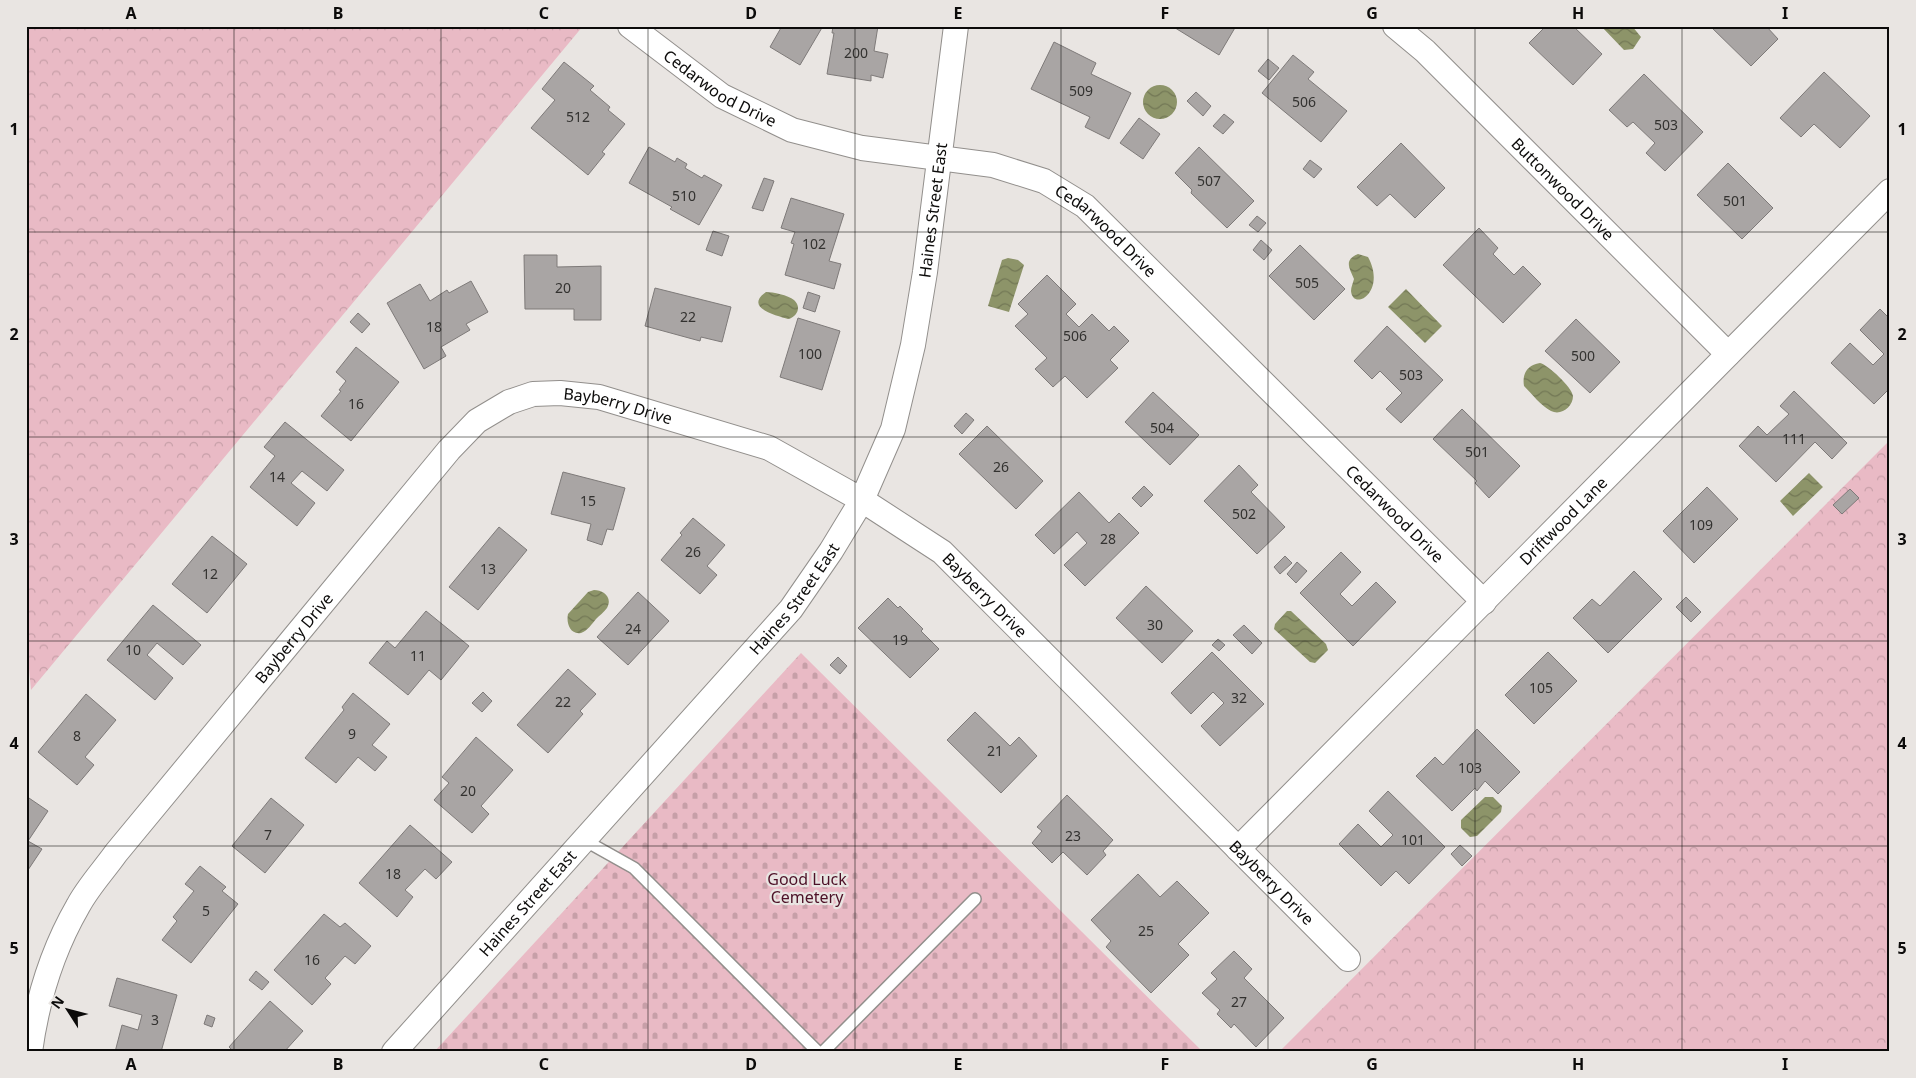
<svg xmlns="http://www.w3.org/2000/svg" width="1916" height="1078" viewBox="0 0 1916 1078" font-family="'Noto Sans',sans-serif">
	<defs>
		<pattern id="cemetery-stones" width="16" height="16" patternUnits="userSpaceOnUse" patternTransform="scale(1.25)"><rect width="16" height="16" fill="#e9bac5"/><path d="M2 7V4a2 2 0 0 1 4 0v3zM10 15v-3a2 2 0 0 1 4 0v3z" fill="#c79fa8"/></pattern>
		<pattern id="park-crowns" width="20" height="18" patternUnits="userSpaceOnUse" patternTransform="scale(1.25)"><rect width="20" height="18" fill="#e9bac5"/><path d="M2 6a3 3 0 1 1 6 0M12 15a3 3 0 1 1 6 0" fill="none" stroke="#c79fa8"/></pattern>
		<pattern id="water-waves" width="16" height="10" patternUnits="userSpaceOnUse" patternTransform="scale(1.25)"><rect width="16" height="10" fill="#8d9469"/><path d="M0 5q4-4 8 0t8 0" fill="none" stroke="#727755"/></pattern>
	</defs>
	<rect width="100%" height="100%" fill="#e9e5e2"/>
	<path fill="url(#cemetery-stones)" d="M801 653 1203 1052H434Z"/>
	<path fill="url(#park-crowns)" d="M26 26H583L31 690 26 636Z
		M1890 440V1052H1279Z"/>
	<path fill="url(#water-waves)" d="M1601 26H1632L1641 37 1633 49 1624 50Z
		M1143 102a17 17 0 1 1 34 0a17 17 0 1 1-34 0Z
		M1358 254 1368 257C1387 292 1353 312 1351 291 1351 287 1353 283 1354 279 1350 269 1343 260 1358 254Z
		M1008 258 1018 260 1024 265 1009 312 988 306 1002 260Z
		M1406 289 1442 326 1425 343 1388 307Z
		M766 292C773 292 788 295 794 300 802 307 797 317 788 319 778 316 743 308 766 292Z
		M1540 363C1548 365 1572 387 1573 396 1573 407 1561 416 1551 411 1541 406 1532 394 1524 386 1522 374 1527 365 1540 363Z
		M1809 473 1823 487 1793 516 1780 501Z
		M594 590C603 590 613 597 607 608 604 612 599 616 596 619 592 624 587 631 581 633 570 635 566 623 568 614L588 592Z
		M1287 611H1291L1326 644 1328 650 1315 663 1310 662 1274 629 1275 624Z
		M1485 797H1493L1502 806 1501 812 1477 836 1470 837 1461 828V820Z"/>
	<path fill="#a9a5a4" stroke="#7e7a79" d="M782 26H823L800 65 770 47Z
		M833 26H878L874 51 888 54 883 78 871 75V81L827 74 834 33H832Z
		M1172 26H1236L1219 55Z
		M1546 26H1573L1602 54 1573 85 1529 43Z
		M1710 26H1766L1778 39 1751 66Z
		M1054 42 1096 63 1091 74 1131 93 1109 139 1085 127 1090 117 1031 89Z
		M1293 55 1314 72 1308 79 1347 111 1321 142 1262 93Z
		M1268 59 1279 68 1269 80 1258 71Z
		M564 62 594 86 590 90 610 107 608 110 625 124 602 152 605 154 588 175 531 128 555 100 542 89Z
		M1824 72 1870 116 1840 148 1814 124 1801 137 1780 118Z
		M1644 74 1703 132 1665 171 1646 153 1655 143 1633 122 1627 127 1609 110Z
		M1196 92 1211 106 1203 116 1187 101Z
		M1224 114 1234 122 1223 134 1213 126Z
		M1139 118 1160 134 1143 159 1120 143Z
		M1401 143 1445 188 1415 218 1390 194 1377 206 1357 187Z
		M649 147 675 162 677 158 687 164 685 168 702 178 704 175 722 185 699 225 670 209 672 207 629 183Z
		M1199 147 1254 201 1227 228 1191 193 1192 190 1175 173Z
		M1310 160 1322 169 1314 178 1303 169Z
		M1728 163 1773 208 1742 239 1697 195Z
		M764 178 774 181 763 211 752 208Z
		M791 198 844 214 829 261 841 264 834 289 785 275 794 244 791 243 795 232 781 228Z
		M1257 216 1266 223 1258 232 1249 225Z
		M1479 228 1498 248 1493 254 1514 275 1523 266 1541 284 1503 323 1443 265Z
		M713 231 729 236 722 256 706 250Z
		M1261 240 1272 250 1264 260 1253 250Z
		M1300 245 1345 289 1314 320 1269 276Z
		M524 255H557V267L601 266V320H574V309H525Z
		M1047 275 1076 304 1066 314 1079 327 1092 314 1109 331 1114 326 1129 341 1110 360 1118 368 1087 398 1065 376 1053 387 1035 369 1047 358 1015 326 1028 314 1018 304Z
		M471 281 488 312 466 324 470 330 441 347 446 356 424 369 387 303 420 284 430 301 447 290 449 293Z
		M655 288 731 307 722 342 701 337 700 341 645 326Z
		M808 292 820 296 815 312 803 308Z
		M1880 309 1890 319V388L1874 404 1831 363 1850 343 1873 365 1884 354 1860 330Z
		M358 313 370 324 362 333 350 322Z
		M798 318 840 331 822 390 780 377Z
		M1576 319 1620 362 1590 393 1545 351Z
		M1387 326 1443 380 1401 423 1386 409 1402 393 1380 371 1372 379 1354 361Z
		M356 347 399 382 351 441 321 416 341 391 339 390 346 381 336 372Z
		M1794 391 1847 443 1832 459 1815 442 1776 482 1739 446 1758 426 1767 435 1789 414 1780 406Z
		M1153 392 1199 435 1170 465 1125 422Z
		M1462 409 1520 466 1489 498 1475 483 1477 481 1433 439Z
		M966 413 974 420 962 434 954 426Z
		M285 422 344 470 327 491 302 471 291 483 315 503 297 526 250 487 275 456 264 447Z
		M987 426 1043 481 1016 509 959 454Z
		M1239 465 1258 485 1251 492 1285 527 1257 554 1204 501Z
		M563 472 625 488 613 530 607 529 602 545 587 540 591 524 551 514Z
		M1144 486 1153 495 1141 507 1132 498Z
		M1707 487 1738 519 1694 563 1663 531Z
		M1850 489 1859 498 1842 514 1833 505Z
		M1079 492 1109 523 1119 513 1139 533 1085 586 1064 565 1087 543 1077 532 1054 554 1035 535Z
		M693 518 725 545 707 566 717 575 700 594 661 560 682 535 680 533Z
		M499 527 527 550 478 610 449 587Z
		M212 536 247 564 207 613 172 584Z
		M1341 552 1361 572 1340 594 1352 606 1376 582 1396 602 1353 646 1300 593Z
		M1285 556 1292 563 1280 574 1274 567Z
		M1297 562 1307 571 1296 583 1287 574Z
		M1634 571 1662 599 1608 653 1573 618 1592 599 1600 606Z
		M1146 586 1193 631 1162 663 1116 618Z
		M638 592 669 621 628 665 597 637Z
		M1686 597 1701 612 1691 622 1676 607Z
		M888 598 898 608 900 606 923 629 921 631 939 649 910 678 858 628Z
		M153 605 201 645 183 665 157 643 147 655 173 678 155 700 107 660Z
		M426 611 469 646 441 680 429 670 408 695 369 663 387 641 395 648Z
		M1244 625 1262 643 1252 654 1233 635Z
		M1218 639 1225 645 1219 651 1212 645Z
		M1212 652 1264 704 1220 746 1201 726 1224 703 1213 692 1191 714 1171 693Z
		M1548 652 1577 681 1534 724 1505 695Z
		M838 657 847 666 840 674 830 665Z
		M568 669 596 694 580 711 583 714 548 753 517 725Z
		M483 692 492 701 482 712 472 703Z
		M353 693 390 724 372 745 387 757 375 771 358 757 336 783 305 758 344 710 342 707Z
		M86 694 116 720 85 757 94 765 77 785 38 752Z
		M975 712 1010 746 1019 737 1037 756 1001 793 947 740Z
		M1477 729 1520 772 1498 794 1485 781 1477 791 1475 788 1452 811 1416 776 1435 757 1443 765Z
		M476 737 513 770 481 806 489 814 472 833 434 800 449 783 442 777Z
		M1388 791 1445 847 1409 884 1396 871 1381 886 1339 844 1358 824 1381 847 1393 835 1369 811Z
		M1067 795 1113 840 1103 851 1106 855 1087 875 1063 852 1052 863 1032 843 1042 831 1037 827Z
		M26 796 48 811 28 841 42 849 26 873Z
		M271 798 304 825 265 873 232 846Z
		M410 825 452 862 436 879 425 869 405 890 413 897 397 917 359 883Z
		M1460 845 1472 856 1462 866 1451 854Z
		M200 866 226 887 222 891 238 904 191 963 162 940 177 921 173 917 194 891 185 884Z
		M1138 874 1160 897 1177 881 1209 913 1178 944 1189 955 1151 993 1106 947 1111 941 1091 920Z
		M324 914 340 927 345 923 371 946 355 964 345 956 325 978 331 984 312 1005 274 970Z
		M1234 951 1252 969 1244 978 1284 1018 1256 1047 1234 1024 1231 1028 1217 1014 1220 1010 1202 993 1217 979 1211 973Z
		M256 971 269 982 262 990 249 980Z
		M117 978 177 995 161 1052H115L122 1025 138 1030 142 1015 109 1006Z
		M270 1001 303 1031 284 1052H234L229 1047Z
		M207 1015 215 1018 212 1027 204 1024Z"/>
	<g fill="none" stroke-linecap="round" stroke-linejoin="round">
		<defs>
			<path id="service" d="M584 840 634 868 818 1052
				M823 1052 975 899"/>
			<g id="minor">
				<path id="s1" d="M630 26 722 96 792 130 862 148 993 165 1044 181 1085 206 1484 602"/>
				<path id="s2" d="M1395 26 1425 51 1728 354"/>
				<path id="s3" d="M1238 849 1890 191"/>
				<path id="s4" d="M30 1052C37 1000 52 951 78 906 88 887 104 870 116 853L449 450 477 421 509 402 533 394 560 393 599 397 769 448 862 500 942 552 1348 959"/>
				<path id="s5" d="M394 1052 791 609 831 551 862 500 893 429 913 345 925 272 956 26"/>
			</g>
		</defs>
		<use href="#service" stroke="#928f8c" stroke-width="14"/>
		<use href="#minor" stroke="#928f8c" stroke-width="26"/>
		<use href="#service" stroke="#fff" stroke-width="11"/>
		<use href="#minor" stroke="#fff" stroke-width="24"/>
	</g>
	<path fill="none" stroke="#0c0b0a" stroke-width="1" stroke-opacity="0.55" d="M234 26V1052M441 26V1052M648 26V1052M855 26V1052M1061 26V1052M1268 26V1052M1475 26V1052M1682 26V1052M26 232H1890M26 437H1890M26 641H1890M26 846H1890"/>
	<g text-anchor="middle" stroke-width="4.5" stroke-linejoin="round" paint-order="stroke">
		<g font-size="14" fill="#333230">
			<text x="856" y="58">200</text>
			<text x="1081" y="96">509</text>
			<text x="1304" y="107">506</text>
			<text x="578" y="122">512</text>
			<text x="1666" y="130">503</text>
			<text x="1209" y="186">507</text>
			<text x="684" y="201">510</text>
			<text x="1735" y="206">501</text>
			<text x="814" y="249">102</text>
			<text x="1307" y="288">505</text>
			<text x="563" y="293">20</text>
			<text x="688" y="322">22</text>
			<text x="434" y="332">18</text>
			<text x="1075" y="341">506</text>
			<text x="810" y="359">100</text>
			<text x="1583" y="361">500</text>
			<text x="1411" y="380">503</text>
			<text x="356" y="409">16</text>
			<text x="1162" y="433">504</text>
			<text x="1794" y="444">111</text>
			<text x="1477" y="457">501</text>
			<text x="1001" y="472">26</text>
			<text x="277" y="482">14</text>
			<text x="588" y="506">15</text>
			<text x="1244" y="519">502</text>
			<text x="1701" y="530">109</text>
			<text x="1108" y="544">28</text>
			<text x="693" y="557">26</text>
			<text x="488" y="574">13</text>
			<text x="210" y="579">12</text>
			<text x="1155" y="630">30</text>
			<text x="633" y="634">24</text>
			<text x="900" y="645">19</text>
			<text x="133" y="655">10</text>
			<text x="418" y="661">11</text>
			<text x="1541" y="693">105</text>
			<text x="1239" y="703">32</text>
			<text x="563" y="707">22</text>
			<text x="352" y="739">9</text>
			<text x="77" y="741">8</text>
			<text x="995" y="756">21</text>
			<text x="1470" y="773">103</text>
			<text x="468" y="796">20</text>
			<text x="268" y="840">7</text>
			<text x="1073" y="841">23</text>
			<text x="1413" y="845">101</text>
			<text x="393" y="879">18</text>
			<text x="206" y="916">5</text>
			<text x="1146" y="936">25</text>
			<text x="312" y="965">16</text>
			<text x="1239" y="1007">27</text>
			<text x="155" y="1025">3</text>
		</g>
		<g font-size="16" fill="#0c0b0a" stroke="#e9e5e2">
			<text dy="6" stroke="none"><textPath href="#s1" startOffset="110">Cedarwood Drive</textPath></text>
			<text dy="6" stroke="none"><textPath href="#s2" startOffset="234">Buttonwood Drive</textPath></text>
			<text dy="6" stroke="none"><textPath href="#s5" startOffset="1025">Haines Street East</textPath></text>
			<text dy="6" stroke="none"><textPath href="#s1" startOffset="531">Cedarwood Drive</textPath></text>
			<text dy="6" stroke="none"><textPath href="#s4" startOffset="932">Bayberry Drive</textPath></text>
			<text dy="6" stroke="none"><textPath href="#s1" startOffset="936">Cedarwood Drive</textPath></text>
			<text dy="6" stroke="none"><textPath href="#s3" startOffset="462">Driftwood Lane</textPath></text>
			<text dy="6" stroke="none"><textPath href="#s4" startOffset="1352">Bayberry Drive</textPath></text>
			<text dy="6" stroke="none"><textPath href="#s5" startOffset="605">Haines Street East</textPath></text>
			<text dy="6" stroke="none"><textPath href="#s4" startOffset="499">Bayberry Drive</textPath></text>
			<text dy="6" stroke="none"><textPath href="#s4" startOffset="1758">Bayberry Drive</textPath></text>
			<text dy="6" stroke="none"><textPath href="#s5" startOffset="200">Haines Street East</textPath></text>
		</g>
		<g font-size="16" fill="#4d1127" stroke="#e9e5e2">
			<text x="807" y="885">Good Luck<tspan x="807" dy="18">Cemetery</tspan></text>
		</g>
	</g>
	<rect width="1916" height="1078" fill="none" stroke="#e9e5e2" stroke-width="55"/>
	<g transform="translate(68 1010) rotate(306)" stroke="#e9e5e2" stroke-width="4" paint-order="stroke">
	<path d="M0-4L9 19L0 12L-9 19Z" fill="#0c0b0a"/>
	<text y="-8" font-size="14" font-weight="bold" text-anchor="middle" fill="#0c0b0a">N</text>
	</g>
	<rect x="28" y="28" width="1860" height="1022" fill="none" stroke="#0c0b0a" stroke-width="2"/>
	<g font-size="16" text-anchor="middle" font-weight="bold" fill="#0c0b0a">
		<text x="131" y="19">A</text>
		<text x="338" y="19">B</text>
		<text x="544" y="19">C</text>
		<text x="751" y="19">D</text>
		<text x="958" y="19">E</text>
		<text x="1165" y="19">F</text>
		<text x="1372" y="19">G</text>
		<text x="1578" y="19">H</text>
		<text x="1785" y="19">I</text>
		<text x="14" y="135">1</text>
		<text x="1902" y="135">1</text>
		<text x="14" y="340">2</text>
		<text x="1902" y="340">2</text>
		<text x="14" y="545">3</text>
		<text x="1902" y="545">3</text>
		<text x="14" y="749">4</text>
		<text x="1902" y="749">4</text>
		<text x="14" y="954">5</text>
		<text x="1902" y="954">5</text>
		<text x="131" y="1070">A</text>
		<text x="338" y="1070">B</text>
		<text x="544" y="1070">C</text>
		<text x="751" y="1070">D</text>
		<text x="958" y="1070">E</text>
		<text x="1165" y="1070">F</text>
		<text x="1372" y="1070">G</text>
		<text x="1578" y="1070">H</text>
		<text x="1785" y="1070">I</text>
	</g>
</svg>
